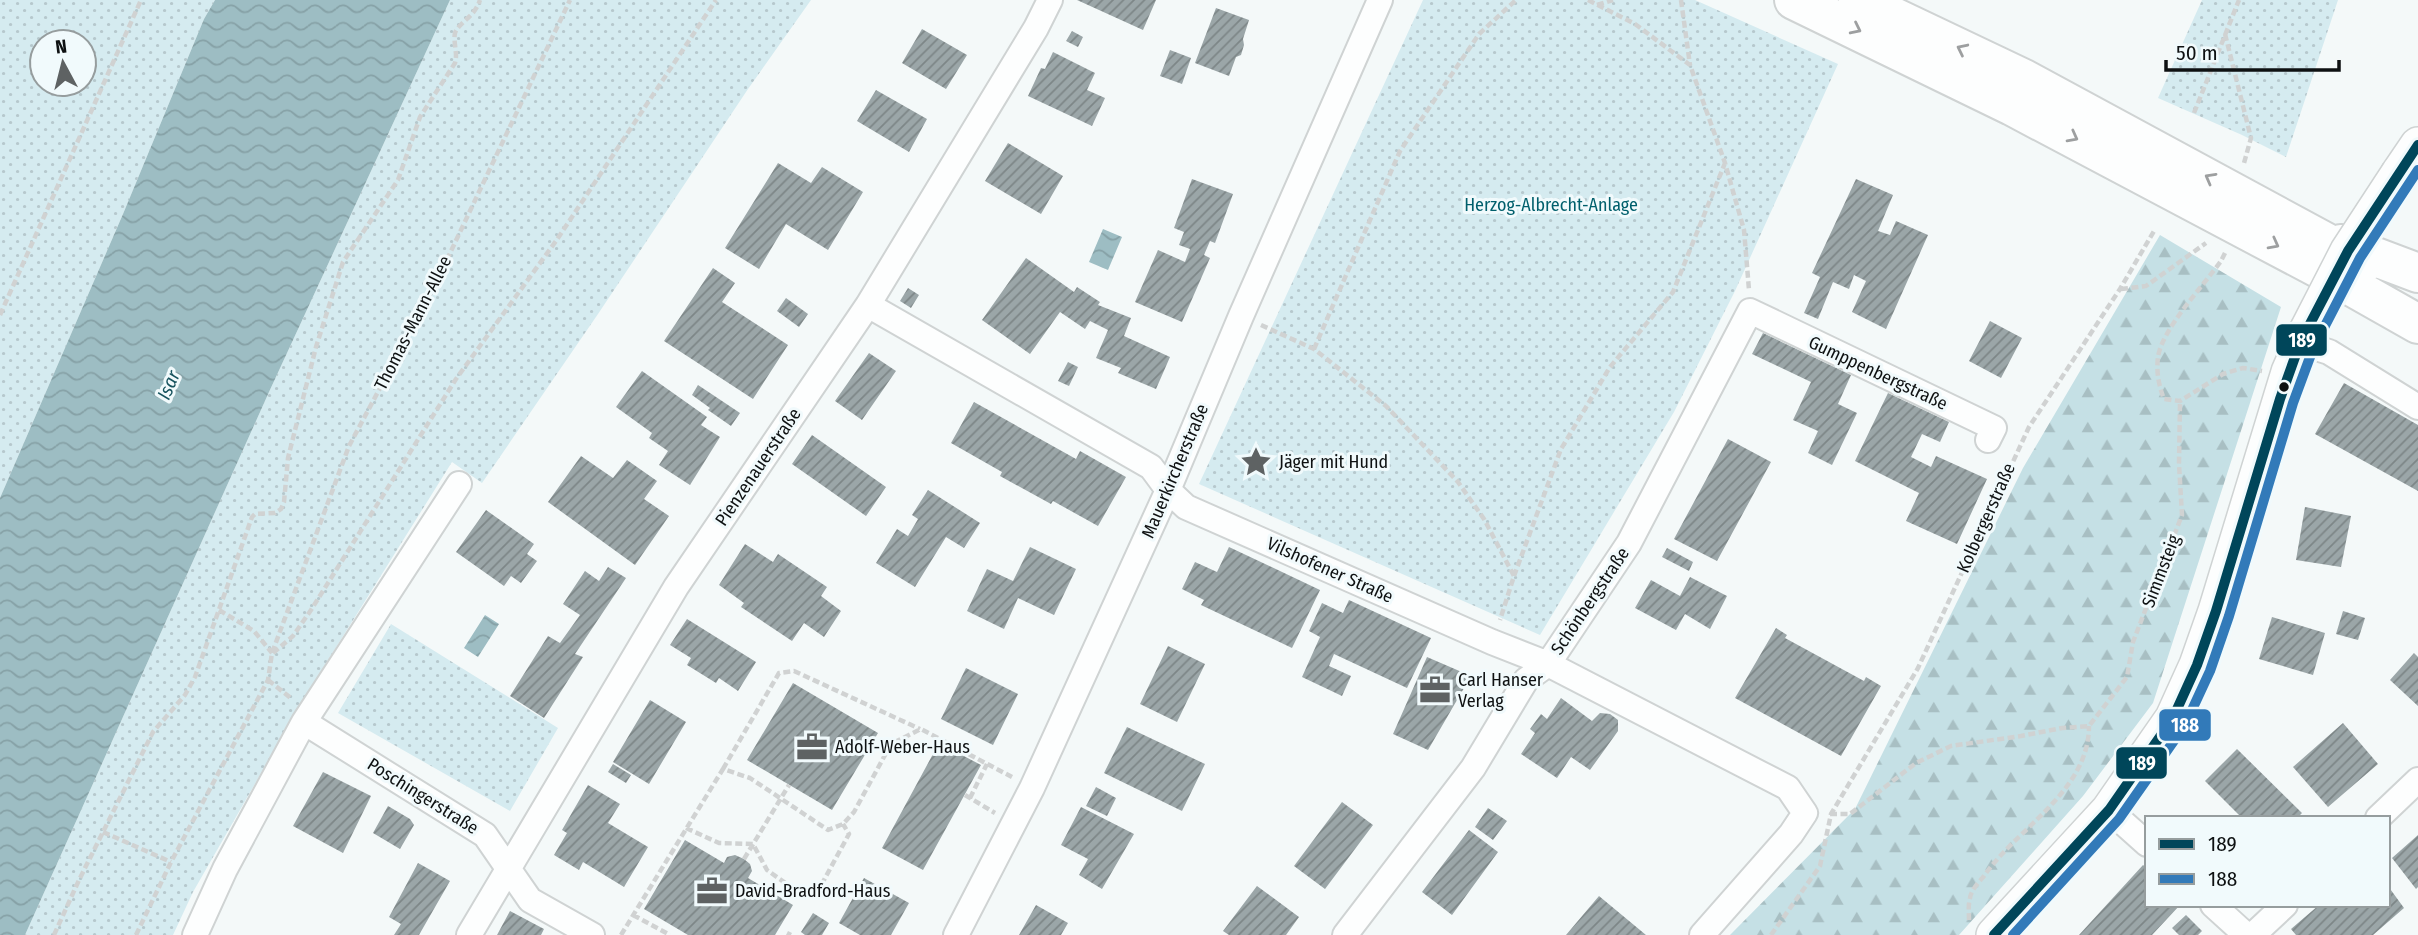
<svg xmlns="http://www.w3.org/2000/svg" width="2418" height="935" viewBox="0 0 2418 935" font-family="'Fira Sans Condensed',sans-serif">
	<defs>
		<pattern id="forest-firs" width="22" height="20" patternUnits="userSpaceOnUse" patternTransform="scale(1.75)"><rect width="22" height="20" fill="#c5e0e5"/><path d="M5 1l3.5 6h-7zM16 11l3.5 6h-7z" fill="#a8bfc3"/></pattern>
		<pattern id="park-dots" width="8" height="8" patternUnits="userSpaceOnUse" patternTransform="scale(1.75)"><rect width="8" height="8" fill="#d5ebf0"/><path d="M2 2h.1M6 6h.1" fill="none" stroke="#b6c8cd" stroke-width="1.8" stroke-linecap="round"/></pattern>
		<pattern id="water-waves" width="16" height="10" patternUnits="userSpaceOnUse" patternTransform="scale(1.75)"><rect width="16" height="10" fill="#9dbdc3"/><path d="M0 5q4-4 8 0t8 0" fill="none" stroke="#86a1a6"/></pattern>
		<pattern id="building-hatch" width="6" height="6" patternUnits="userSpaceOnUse" patternTransform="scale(1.75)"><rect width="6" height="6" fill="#9ba6a8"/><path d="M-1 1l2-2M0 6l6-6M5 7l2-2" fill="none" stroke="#7d8687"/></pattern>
	</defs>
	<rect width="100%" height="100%" fill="#f4f9f9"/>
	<path fill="url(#forest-firs)" d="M2160 235 2281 307 2153 703 2083 796 1959 935H1730L1855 809 2023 468Z"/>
	<path fill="url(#park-dots)" fill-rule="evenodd" d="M0 0H215L204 19 123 214 0 498ZM42 42H84V84H42Z
		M450 0H811L748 89 598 314 482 483 452 462 300 705 193 892 173 935H25L269 392Z
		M1423 0H1695L1838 64 1735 291 1674 412 1540 635 1199 484Z
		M2202 0H2338L2286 157 2242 135 2158 98Z
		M391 624 558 728 510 811 338 713Z"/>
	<path fill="url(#water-waves)" d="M215 0H450L269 392 25 935H0V498L123 214 204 19Z
		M1103 229 1122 237 1108 270 1089 262Z
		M485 615 499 624 478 657 464 648Z"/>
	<path fill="url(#building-hatch)" d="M1077 0H1156L1143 30Z
		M1216 8 1249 20 1243 39 1244 45 1241 55 1236 57 1229 76 1195 63Z
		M922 29 967 55 946 89 902 63Z
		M1072 31 1083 37 1078 47 1066 41Z
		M1170 50 1191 58 1182 84 1160 76Z
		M1053 52 1095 73 1087 90 1105 98 1092 126 1028 96 1041 68 1045 69Z
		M876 90 927 119 909 152 857 121Z
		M1008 143 1063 176 1041 214 985 181Z
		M778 163 811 183 822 167 863 192 828 250 786 224 759 269 725 248Z
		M1192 179 1233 194 1215 243 1210 241 1204 255 1210 258 1182 322 1135 302 1158 250 1185 262 1190 249 1179 245 1184 232 1174 228Z
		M1856 179 1893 195 1878 231 1890 235 1896 221 1928 235 1886 329 1852 312 1866 281 1854 275 1849 289 1833 282 1818 319 1804 313 1820 277 1812 273Z
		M1026 258 1074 292 1077 287 1100 302 1098 305 1131 318 1124 336 1170 357 1156 389 1118 373 1121 368 1096 358 1108 330 1090 321 1085 329 1060 312 1030 354 982 320Z
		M713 268 735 283 722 302 788 345 753 399 664 341Z
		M908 288 919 295 911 308 900 301Z
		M786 298 808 314 799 327 777 311Z
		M1990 321 2022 338 2001 378 1969 361Z
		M1763 333 1851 375 1838 404 1857 413 1832 465 1808 453 1818 431 1793 420 1811 382 1752 354Z
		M869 353 896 371 862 420 835 401Z
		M1068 362 1078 367 1069 386 1058 381Z
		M642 371 707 417 701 425 720 437 690 485 659 465 668 451 649 438 652 433 616 407Z
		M2344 383 2418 425V491L2315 434Z
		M698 385 740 413 731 426 708 410 710 408 692 395Z
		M1888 393 1949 422 1940 442 1922 434 1911 457 1931 467 1936 456 1987 479 1957 544 1906 521 1919 493 1855 461Z
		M974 402 1076 459 1080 451 1126 477 1098 526 1053 501 1051 504 1000 476 1002 472 951 443Z
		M812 435 886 487 866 516 792 464Z
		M1728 439 1771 462 1717 561 1674 539Z
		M581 456 613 478 627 460 657 481 644 499 669 516 635 565 548 502Z
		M928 490 980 523 964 548 946 537 915 587 876 563 897 529 908 536 918 519 912 515Z
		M2305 507 2351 516 2341 567 2296 560Z
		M486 510 534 544 527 554 537 561 521 583 511 576 504 586 456 552Z
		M745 544 773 562 778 554 827 587 821 596 841 611 824 637 804 623 792 641 741 607 744 603 719 585Z
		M1030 547 1076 569 1054 615 1018 598 1004 629 967 611 987 569 1013 581Z
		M1229 547 1320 590 1292 648 1201 605 1204 600 1182 589 1195 562 1217 572Z
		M1667 548 1693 562 1689 571 1662 557Z
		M608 567 626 578 575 654 583 657 544 718 510 696 548 636 560 643 580 615 563 604 585 571 599 581Z
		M1690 577 1727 596 1710 629 1685 614 1676 630 1635 608 1651 580 1680 596Z
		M1349 600 1431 638 1407 688 1334 654 1329 666 1351 676 1342 696 1302 677 1320 637 1309 631 1322 603 1343 613Z
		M2343 611 2365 618 2358 640 2336 634Z
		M2272 617 2325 633 2313 675 2259 659Z
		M687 619 756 662 738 691 719 678 716 683 687 665 691 658 670 645Z
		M1776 628 1787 635 1785 638 1864 681 1866 677 1881 686 1841 756 1735 698Z
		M1168 646 1205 664 1177 722 1140 704Z
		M2414 653 2418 657V706L2390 680Z
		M1427 657 1471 676 1428 750 1393 734Z
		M966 668 1018 694 993 745 941 719Z
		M793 683 878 733 832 810 747 760Z
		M1561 698 1592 721 1600 713 1610 714 1618 720V731L1590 770 1571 757 1557 778 1521 754 1535 733 1530 729 1541 714 1547 719Z
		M650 700 686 722 649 784 613 762Z
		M2343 723 2378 764 2328 807 2293 767Z
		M1127 727 1205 764 1182 811 1104 773Z
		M939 743 981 765 923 870 882 848Z
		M2237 749 2302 813 2297 818H2242L2205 781Z
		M613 764 631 775 626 783 608 772Z
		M323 772 371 796 343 853 293 826Z
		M588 785 620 804 608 823 648 847 624 887 583 862 579 870 554 855 567 833 562 830Z
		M1096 787 1116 798 1107 816 1086 806Z
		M1342 802 1373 825 1325 889 1294 866Z
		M388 806 410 819 414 825 400 849 373 833Z
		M1081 807 1134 834 1102 889 1079 875 1088 859 1061 845Z
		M1488 808 1507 821 1493 840 1475 827Z
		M1469 830 1498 852 1452 915 1422 892Z
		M2418 835V887L2416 889 2392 858Z
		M685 840 724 863 727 857 735 855 744 859 750 864 752 871 748 878 793 905 775 935H688L644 909Z
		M418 863 450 881 419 935H394L401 924 389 917Z
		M2143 865 2147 868V905H2180L2152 935H2079Z
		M864 878 909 903 891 935H860L839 923Z
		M1257 886 1299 917 1286 935H1229L1223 931Z
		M2388 886 2404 908 2373 935H2296L2291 929 2319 905H2388Z
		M1599 896 1646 935H1566Z
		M1036 905 1068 923 1061 935H1019Z
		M510 911 544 929 541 935H497Z
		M813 913 829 923 822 935H805L801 932Z
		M2186 915 2202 931 2198 935H2179L2172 928Z"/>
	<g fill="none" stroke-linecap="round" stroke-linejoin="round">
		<defs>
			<path id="street" d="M868 305 1151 467 1168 490 1186 507 1492 642 1548 664 1788 788 1805 813 1791 834 1702 935
				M2300 343 2329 352 2418 407
				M304 722 485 835 530 900 592 935
				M2109 810 2147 844
				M2378 818 2418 780
				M2213 905 2246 935
				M195 935 225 869 304 722 459 484
				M469 935 676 587 868 305 1036 28 1050 0
				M956 935 1032 788 1168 490 1241 316 1380 0
				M1345 935 1473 768 1526 680 1548 664 1629 543 1750 311 1994 428 1988 440
				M2253 935 2285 905"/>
			<path id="secondary" d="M2399 173 2418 145
				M1994 935 2109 810 2173 718 2197 665 2216 611 2289 372 2307 331"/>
			<path id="highway" d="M1794 0 2012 106 2335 277 2418 324
				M1858 0 2024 79 2364 263
				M2341 244 2418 273"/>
		</defs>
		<use href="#street" stroke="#cfd3d3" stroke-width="28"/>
		<use href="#secondary" stroke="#cfd3d3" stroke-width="38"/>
		<use href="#highway" stroke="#cfd3d3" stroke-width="42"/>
		<path stroke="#d0d2d2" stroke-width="4.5" stroke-dasharray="7 3.5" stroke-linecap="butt" d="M1588 0 1635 24 1690 65 1725 163 1744 230 1749 290
			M1681 0 1690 65
			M1597 5 1613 0
			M2225 34 2251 138 2244 163
			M2194 113 2239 0
			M2225 253 2221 261C2204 285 2162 329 2158 357 2156 372 2159 386 2164 399L2180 401 2223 374 2243 368 2262 371
			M2121 289 2146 286 2206 243
			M0 315 141 0
			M1261 325 1314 349 1386 406 1458 482 1484 519 1514 576 1500 620
			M1314 349 1400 151 1479 34 1516 0
			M1514 576 1561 449 1610 367 1673 292 1725 163
			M219 610 254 631 272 653
			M273 653 293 636 311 610 456 379 556 241 716 0
			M268 680 292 699
			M723 769 779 673 794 671 920 729
			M965 795 995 813
			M970 798 987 764
			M1830 814H1850L1916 763 1951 746 2021 736 2062 728 2089 726 2127 677 2133 642 2182 515 2179 464 2180 401
			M686 828 719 843 753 844 767 870 805 897 818 891 849 834 843 824
			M103 832 171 862
			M744 859 789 785
			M633 915 670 935
			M1969 920C1969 913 1968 905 1970 898 1971 890 1979 882 1984 876 2018 827 2089 791 2089 726
			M787 933 791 935
			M54 935 79 880 153 732 185 695 195 677 252 517 255 514 275 513 281 509 284 502 288 458 316 347 343 262 398 180 420 117 455 63C458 53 453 43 455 33 459 22 474 18 480 0
			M136 935 171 862 268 680 272 653 349 446 433 289 570 0
			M621 935 723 769 750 778 828 830 843 824 854 812 891 744 921 729 1012 777
			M1771 935 1820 866 1831 814 1918 668 2029 427 2120 289 2154 231"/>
		<use href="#street" stroke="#fdfefe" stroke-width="24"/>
		<use href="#secondary" stroke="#fdfefe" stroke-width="35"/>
		<use href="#highway" stroke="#fdfefe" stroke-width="38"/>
		<defs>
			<path id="secondary-bridge" d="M2307 331 2348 251 2399 173"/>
		</defs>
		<use href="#secondary-bridge" stroke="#cfd3d3" stroke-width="38" stroke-linecap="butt"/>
		<use href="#secondary-bridge" stroke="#fdfefe" stroke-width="35"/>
		<defs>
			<path id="bus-1" d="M1994 935 2109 810 2173 718 2197 665 2216 611 2280 399 2300 343 2348 251 2418 145"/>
			<path id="bus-2" d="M2013 935 2119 819 2185 725 2210 671 2229 616 2293 403 2313 349 2360 258 2418 170"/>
		</defs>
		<use href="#bus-1" stroke="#f1fafc" stroke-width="16"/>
		<use href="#bus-2" stroke="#f1fafc" stroke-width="16"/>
		<use href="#bus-1" stroke="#00465a" stroke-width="10"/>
		<use href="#bus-2" stroke="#327ab9" stroke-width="10"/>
	</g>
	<defs><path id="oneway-chevron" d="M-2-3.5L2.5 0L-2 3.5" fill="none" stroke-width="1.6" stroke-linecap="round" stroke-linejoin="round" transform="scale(1.75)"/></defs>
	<g stroke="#9d9fa0">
		<use href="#oneway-chevron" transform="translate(1856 29) rotate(26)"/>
		<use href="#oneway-chevron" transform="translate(1962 49) rotate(-154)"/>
		<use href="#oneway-chevron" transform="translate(2073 137) rotate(28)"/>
		<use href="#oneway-chevron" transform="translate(2210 178) rotate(-151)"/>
		<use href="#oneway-chevron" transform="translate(2274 244) rotate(28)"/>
	</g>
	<defs>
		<symbol id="sight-bare" viewBox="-9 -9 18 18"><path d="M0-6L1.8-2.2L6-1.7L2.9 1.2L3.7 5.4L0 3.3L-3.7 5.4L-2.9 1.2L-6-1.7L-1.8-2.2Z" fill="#5e6263" stroke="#f1fafc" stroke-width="2.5" paint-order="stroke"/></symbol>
		<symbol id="office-bare" viewBox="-9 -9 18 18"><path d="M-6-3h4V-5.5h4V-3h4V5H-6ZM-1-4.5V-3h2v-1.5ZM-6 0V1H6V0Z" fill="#5e6263" stroke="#f1fafc" stroke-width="2.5" paint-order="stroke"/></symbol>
	</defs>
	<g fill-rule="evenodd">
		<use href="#sight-bare" x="1234" y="440" width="44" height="44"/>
		<use href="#office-bare" x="1413" y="668" width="44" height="44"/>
		<use href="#office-bare" x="790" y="725" width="44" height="44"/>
		<use href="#office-bare" x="690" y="869" width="44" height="44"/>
	</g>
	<circle fill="#0e1112" stroke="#f1fafc" stroke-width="2.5" cx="2284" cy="387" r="6"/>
	<g text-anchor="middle" stroke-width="6" stroke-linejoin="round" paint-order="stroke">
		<g font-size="18" fill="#005f6c" stroke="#f1fafc">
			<text x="1551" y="211">Herzog-Albrecht-Anlage</text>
		</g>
		<g font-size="18" fill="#0e1112" stroke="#f1fafc">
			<text transform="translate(413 323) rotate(-63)" y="6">Thomas-Mann-Allee</text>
			<text transform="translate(1878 373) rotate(25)" y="6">Gumppenbergstraße</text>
			<text transform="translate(758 467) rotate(-56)" y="6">Pienzenauerstraße</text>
			<text transform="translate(1175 471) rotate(-67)" y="6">Mauerkircherstraße</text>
			<text transform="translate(1986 518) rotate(-66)" y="6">Kolbergerstraße</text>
			<text transform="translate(1330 570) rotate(24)" y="6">Vilshofener Straße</text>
			<text transform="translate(2161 571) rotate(-69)" y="6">Simmsteig</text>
			<text transform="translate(1590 601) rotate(-56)" y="6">Schönbergstraße</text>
			<text transform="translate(423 796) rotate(32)" y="6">Poschingerstraße</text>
		</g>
		<g font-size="18" fill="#0e1112" stroke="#f1fafc" text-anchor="start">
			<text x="1279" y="468">Jäger mit Hund</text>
			<text x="1458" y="686">Carl Hanser<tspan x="1458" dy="21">Verlag</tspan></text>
			<text x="835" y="753">Adolf-Weber-Haus</text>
			<text x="735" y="897">David-Bradford-Haus</text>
		</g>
		<g font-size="19" font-style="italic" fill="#16535e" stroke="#f1fafc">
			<text transform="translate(168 385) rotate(-67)" y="7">Isar</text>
		</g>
	</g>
	<g stroke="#f1fafc" stroke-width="2.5">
		<rect x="2275" y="323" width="53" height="34" rx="7" fill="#00465a"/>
		<rect x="2158" y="708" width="54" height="34" rx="7" fill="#327ab9"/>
		<rect x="2115" y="746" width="53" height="34" rx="7" fill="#00465a"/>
	</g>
	<g font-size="19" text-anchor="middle" font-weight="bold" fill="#fff">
		<text x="2302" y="347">189</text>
		<text x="2185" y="732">188</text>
		<text x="2142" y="770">189</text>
	</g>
	<rect x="2145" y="816" width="245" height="91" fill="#f1fafc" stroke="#969d9e" stroke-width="2"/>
	<rect x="2159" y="839" width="35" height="10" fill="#00465a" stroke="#969d9e" stroke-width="2"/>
	<text x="2208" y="851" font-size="21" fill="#0e1112">189</text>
	<rect x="2159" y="874" width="35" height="10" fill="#327ab9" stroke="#969d9e" stroke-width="2"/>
	<text x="2208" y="886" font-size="21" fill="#0e1112">188</text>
	<g transform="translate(63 63) rotate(353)"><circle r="33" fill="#f1fafc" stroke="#969d9e" stroke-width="2"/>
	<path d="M0-5L12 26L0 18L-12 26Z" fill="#5e6263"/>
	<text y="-10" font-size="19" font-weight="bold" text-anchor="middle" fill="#0e1112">N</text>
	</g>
	<path d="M2166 60v10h173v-10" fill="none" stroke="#0e1112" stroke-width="3.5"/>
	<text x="2176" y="60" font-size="21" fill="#0e1112" stroke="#f1fafc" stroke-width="5" paint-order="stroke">50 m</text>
</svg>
